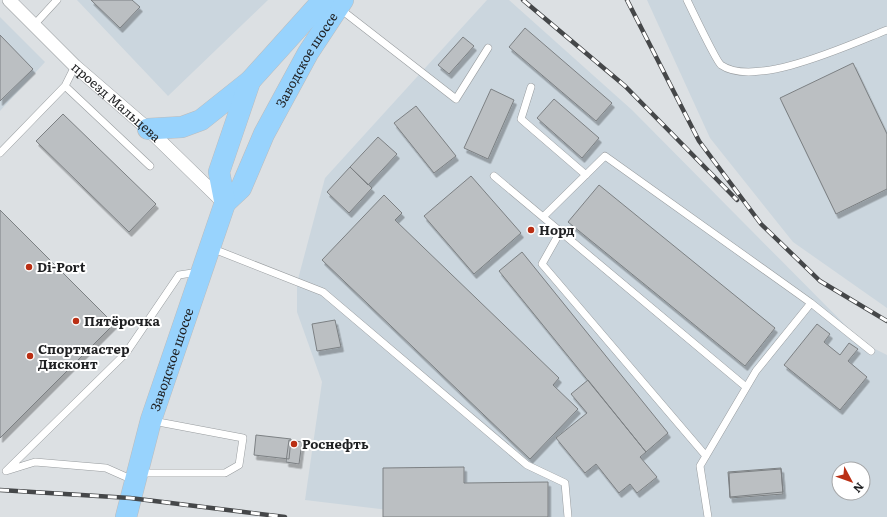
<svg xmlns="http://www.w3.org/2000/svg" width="887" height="517" viewBox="0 0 887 517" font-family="Literata,serif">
	<defs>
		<filter id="shadow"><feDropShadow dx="2.5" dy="4.5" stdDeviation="0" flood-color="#0004"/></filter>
	</defs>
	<rect width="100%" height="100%" fill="#dce0e3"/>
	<path fill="#cbd6de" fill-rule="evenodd" d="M77 0H268L168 96Z
		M487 0H509L632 110 863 343 887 355V517H447L305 500 322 382 297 312V283L325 178ZM839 469H863V493H839Z
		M647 0H887V308L793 242 710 138Z
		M0 17 45 62 0 111Z"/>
	<path fill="#bbbfc2" stroke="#7c8083" filter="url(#shadow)" d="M91 0H132L140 7 120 28Z
		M525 28 612 103 596 121 509 47Z
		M0 35 33 69 0 101Z
		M463 37 474 46 449 74 438 65Z
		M853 63 887 134V189L836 214 780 98Z
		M491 89 514 100 488 159 464 148Z
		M554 99 599 138 582 158 537 118Z
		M416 106 456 156 434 173 394 123Z
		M63 114 156 204 129 232 36 141Z
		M378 137 397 154 368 185 350 167Z
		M350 167 372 188 349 213 327 192Z
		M471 176 521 233 474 274 424 216Z
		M599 185 775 328 745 366 568 222Z
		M384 195 402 213 395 220 559 378 553 385 578 409 530 459 322 260Z
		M0 210 114 324 0 438Z
		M522 252 668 433 646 452 499 271Z
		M335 320 341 347 317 351 312 324Z
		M817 324 830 334 824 342 840 355 849 343 858 349 848 361 867 377 840 410 784 365Z
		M588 380 646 452 640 457 657 477 637 493 630 484 619 493 596 464 585 473 556 438 587 413 571 394Z
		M256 435 291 439 289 459 254 455Z
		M289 440 302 442 299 464 286 462Z
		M464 467V483L548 482V517H383V468Z
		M781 468 783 492 730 497 728 472Z
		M781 469 783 494 730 498 729 473Z"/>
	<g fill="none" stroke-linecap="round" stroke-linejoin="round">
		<defs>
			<path id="lane" d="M687 0C692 10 716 61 721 65 755 89 851 44 887 30
				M339 8 456 99 488 48
				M34 25 57 0
				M65 86 150 166
				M531 87 521 119 586 175
				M0 153 65 86 75 66
				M494 176 746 387
				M543 217 605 156 811 303
				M560 232 542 264 706 456
				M211 248 323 292 527 465 565 483 568 517
				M139 473H225L239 465 243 438 153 421
				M133 480 106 468 35 462 6 471 126 353 179 275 199 272
				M708 517 700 466 756 371 811 303 871 351"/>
			<g id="street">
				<path id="s1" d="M9 0 75 66 148 129 224 203"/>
			</g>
			<g id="primary">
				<path d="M148 129 182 127 201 120 250 81"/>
				<path id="s2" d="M225 203 241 188 264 134 308 53 343 0"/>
				<path id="s3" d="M126 517 151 420 225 203 219 172 250 81 323 0"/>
			</g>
		</defs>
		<use href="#lane" stroke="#989c9f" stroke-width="8"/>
		<use href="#street" stroke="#989c9f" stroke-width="14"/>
		<use href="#primary" stroke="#bcbcbd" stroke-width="22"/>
		<use href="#lane" stroke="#fff" stroke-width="7"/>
		<use href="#street" stroke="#fff" stroke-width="13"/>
		<use href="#primary" stroke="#98d3fd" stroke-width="21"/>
		<defs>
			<path id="rail" d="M523 0 625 86 737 200
				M627 0 699 141 761 224 820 281 887 321
				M0 490 130 498 285 517"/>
		</defs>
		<use href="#rail" stroke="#454749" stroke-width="4.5"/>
		<use href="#rail" stroke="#fff" stroke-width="3" stroke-dasharray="9" stroke-linecap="butt"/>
	</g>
	<g fill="#ba2f14" stroke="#fff" stroke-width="1.5">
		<circle cx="531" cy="230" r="4"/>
		<circle cx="29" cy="267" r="4"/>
		<circle cx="76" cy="321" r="4"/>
		<circle cx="30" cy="356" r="4"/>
		<circle cx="294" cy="444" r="4"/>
	</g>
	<g text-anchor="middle" stroke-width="4" stroke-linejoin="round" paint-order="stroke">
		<g font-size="13" fill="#1f2022" stroke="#fff">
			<text dy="5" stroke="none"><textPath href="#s2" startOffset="166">Заводское шоссе</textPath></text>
			<text dy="5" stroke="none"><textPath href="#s1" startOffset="148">проезд Мальцева</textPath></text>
			<text dy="5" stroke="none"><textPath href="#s3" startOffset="164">Заводское шоссе</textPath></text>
		</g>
		<g font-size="13" font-weight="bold" fill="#1f2022" stroke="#fff" text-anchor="start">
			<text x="539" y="235">Норд</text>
			<text x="37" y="272">Di-Port</text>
			<text x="84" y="326">Пятёрочка</text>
			<text x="38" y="354">Спортмастер<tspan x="38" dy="15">Дисконт</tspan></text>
			<text x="302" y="449">Роснефть</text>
		</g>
	</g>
	<g transform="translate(851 481) rotate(131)"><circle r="19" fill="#ffffff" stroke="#a5a6a7"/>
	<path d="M0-3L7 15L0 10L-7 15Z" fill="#ba2f14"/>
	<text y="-6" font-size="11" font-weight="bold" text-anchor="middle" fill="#1f2022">N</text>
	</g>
</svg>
